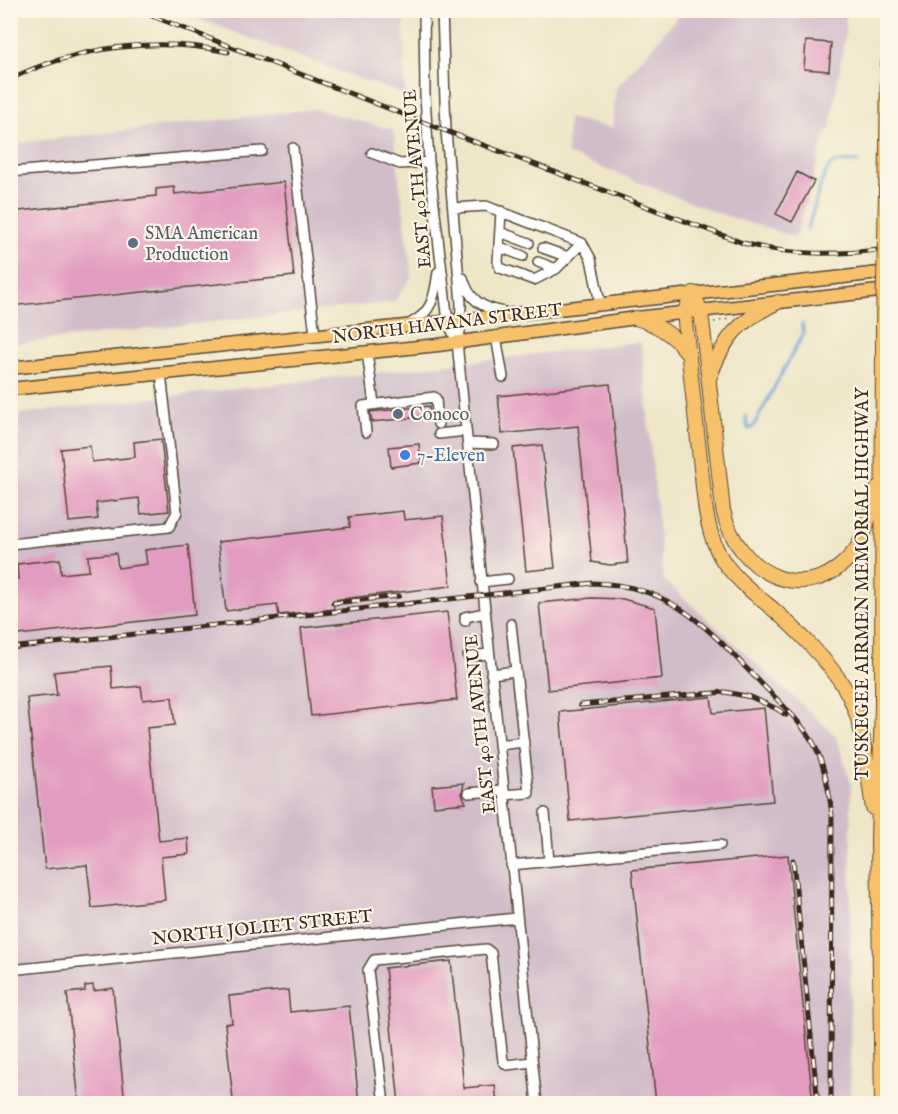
<svg xmlns="http://www.w3.org/2000/svg" width="898" height="1114" viewBox="0 0 898 1114" font-family="'IM FELL English',serif">
	<rect width="100%" height="100%" fill="#fcf5e5"/>
	<filter id="ink" filterUnits="userSpaceOnUse"><feTurbulence type="fractalNoise" baseFrequency=".0167" numOctaves="2"/><feDisplacementMap in="SourceGraphic" scale="12" xChannelSelector="R" yChannelSelector="G"/><feConvolveMatrix kernelMatrix="1 2 1 2 8 2 1 2 1" color-interpolation-filters="sRGB"/></filter>
	<filter id="wash" filterUnits="userSpaceOnUse"><feTurbulence type="fractalNoise" baseFrequency=".008" numOctaves="4" result="noise"/><feDisplacementMap in="SourceGraphic" scale="24" xChannelSelector="R" yChannelSelector="G"/><feGaussianBlur stdDeviation="1.35" result="paint"/><feColorMatrix in="noise" values="0 0 0 0 0 0 0 0 0 0 0 0 0 0 0 0 0 1.4 0 .05"/><feComposite in="paint" operator="in"/></filter>
	<g filter="url(#wash)">
		<rect width="100%" height="100%" fill="#eee6c7"/>
		<path fill="#d1bdca" d="M176 11H404L405 95Z
			M683 11H846L845 36 830 129 826 132 796 237 723 215 567 154 568 118 612 128 616 88Z
			M315 109 393 130 412 276 394 302 11 344 10 144Z
			M641 342 663 579 836 736 851 783 850 1103H11L10 415Z"/>
		<g fill="none" stroke-linecap="round" stroke-linejoin="round">
			<path stroke="#64a2d6" stroke-width="3" d="M807 228C815 213 820 170 834 163 841 161 851 162 858 162
				M746 416 747 426 749 429 753 427 803 334 802 324"/>
		</g>
		<g id="blocks">
			<path fill="#e29cc1" d="M806 41 831 43 829 71 804 69Z
				M797 172 814 181 792 222 776 214Z
				M284 182 294 276 10 306V212L156 196V189L174 187 175 194Z
				M610 384 628 563 610 565 592 562 578 426 502 434 498 396Z
				M429 406 430 416 372 422 370 412Z
				M161 439 169 511 141 514 139 498 96 503 98 519 69 522 61 449 90 446 92 462 135 457 134 442Z
				M419 444 421 463 391 467 389 447Z
				M542 445 555 568 526 571 513 448Z
				M403 511 404 520 443 516 451 586 333 600 334 609 279 615 277 605 226 611 218 542 350 527 349 517Z
				M188 545 195 615 10 636V579H18L17 564 60 559 61 574 89 571 88 556 116 553 118 568 147 564 145 550Z
				M592 598 623 599 655 608 662 678 548 690 539 603Z
				M447 612 457 700 311 716 301 628Z
				M111 666 113 689 141 686 143 700 172 697 175 725 147 728 159 841 188 838 189 854 161 857 165 900 92 908 87 865 45 869 27 698 57 695 54 672Z
				M711 697 713 713 764 708 773 801 570 821 560 712Z
				M464 783 462 794 466 803 434 806 432 786Z
				M788 855 813 1104H656L632 870Z
				M451 961 464 1088 495 1085 497 1104H399L385 968Z
				M93 985 94 991 113 988 125 1104H99L98 1100 79 1102 67 993 85 991V986Z
				M288 990 290 1012 349 1006 359 1104H241V1100H233L225 1024 232 1023 229 996Z"/>
		</g>
	</g>
	<g filter="url(#ink)">
		<use href="#blocks" fill-opacity="0" stroke="#564637" stroke-width="1.5"/>
		<g fill="none" stroke-linecap="round" stroke-linejoin="round">
			<defs>
				<path id="minor" d="M424 10 425 95 429 162 448 322 457 342 459 362 537 1104
					M442 10 446 131 461 303 460 332 457 342
					M293 148 315 335
					M372 153 400 164 429 162
					M10 172 262 151
					M453 208 486 206 582 243 591 259 600 303
					M501 211 498 262 500 268 534 280 556 269 582 243
					M500 232 529 243
					M500 247 523 256
					M543 248 568 257
					M538 262 556 269
					M463 278C469 300 482 308 504 312
					M411 323C433 312 435 294 438 272
					M496 336 503 377
					M367 352 374 404
					M366 432 363 406 434 397 436 399 438 424
					M439 434 466 431
					M468 443 494 444
					M10 544 169 527 177 512 161 374
					M481 582 508 579
					M465 621V617L485 613
					M468 656 489 654
					M491 674 516 671
					M499 745 524 742
					M469 793 503 790
					M504 795 529 793 511 624
					M545 813 549 861
					M511 865 720 845
					M10 970 517 918
					M384 1104 368 970 374 960 486 949 491 953 503 1061 507 1065 532 1062"/>
				<path id="major" d="M10 368 461 320 888 272
					M10 389 438 345 636 318 888 290"/>
				<path id="highway" d="M887 148 888 64
					M693 293 684 313 705 505C708 526 713 548 726 565 739 582 757 596 773 609 795 628 830 663 844 687 866 723 866 768 873 808
					M693 293 701 311 723 510C737 574 808 610 854 552 866 537 871 506 878 487
					M636 318C658 325 675 335 689 355
					M710 376C725 336 739 321 778 302
					M882 1104 878 840 882 705 883 326"/>
			</defs>
			<use href="#minor" stroke="#564637" stroke-width="12"/>
			<use href="#major" stroke="#564637" stroke-width="15"/>
			<use href="#highway" stroke="#564637" stroke-width="16"/>
			<path stroke="#564637" stroke-width="1.5" stroke-dasharray="1.5 4.5" stroke-linecap="butt" d="M714 322 730 319"/>
			<use href="#minor" stroke="#fff" stroke-width="9"/>
			<use href="#major" stroke="#f6c16b" stroke-width="12"/>
			<use href="#highway" stroke="#f6c16b" stroke-width="14"/>
			<defs>
				<path id="rail" d="M137 10 446 131 743 243C791 256 838 255 888 249
					M10 79C77 47 155 36 228 52
					M333 603 399 596
					M10 648 593 583C672 585 705 626 757 679 777 700 799 719 814 744 825 766 829 791 832 815L831 1104
					M580 705 725 692 751 697 777 709 786 715
					M793 860 818 1104"/>
			</defs>
			<use href="#rail" stroke="#3b2a1e" stroke-width="5"/>
			<use href="#rail" stroke="#fcf5e5" stroke-width="3" stroke-dasharray="9" stroke-linecap="butt"/>
			<defs>
				<path id="highway-bridge" d="M883 326 887 148"/>
			</defs>
			<use href="#highway-bridge" stroke="#564637" stroke-width="16" stroke-linecap="butt"/>
			<use href="#highway-bridge" stroke="#f6c16b" stroke-width="14"/>
		</g>
	</g>
	<g fill="#5c6f8a" stroke="#fcf5e5" stroke-width="2">
		<circle cx="133" cy="243" r="6"/>
		<circle cx="398" cy="414" r="6"/>
	</g>
	<circle fill="#3f7fe0" stroke="#fcf5e5" stroke-width="2" cx="405" cy="455" r="6"/>
	<g text-anchor="middle" stroke-width="4.5" stroke-linejoin="round" paint-order="stroke">
		<g font-size="18" fill="#3b2a1e" stroke="#fcf5e5">
			<text transform="translate(417 179) rotate(-95)" y="6">EAST 40TH AVENUE</text>
			<text transform="translate(447 323) rotate(-7)" y="6">NORTH HAVANA STREET</text>
			<text transform="translate(862 584) rotate(-90)" y="6">TUSKEGEE AIRMEN MEMORIAL HIGHWAY</text>
			<text transform="translate(480 724) rotate(-96)" y="6">EAST 40TH AVENUE</text>
			<text transform="translate(262 927) rotate(-6)" y="6">NORTH JOLIET STREET</text>
		</g>
		<g font-size="18" fill="#4e5e75" stroke="#fcf5e5" text-anchor="start">
			<text x="145" y="239">SMA American<tspan x="145" dy="21">Production</tspan></text>
			<text x="410" y="420">Conoco</text>
		</g>
		<g font-size="18" fill="#366cbe" stroke="#fcf5e5" text-anchor="start">
			<text x="417" y="461">7-Eleven</text>
		</g>
	</g>
	<rect width="898" height="1114" fill="none" stroke="#fcf5e5" stroke-width="36"/>
</svg>
